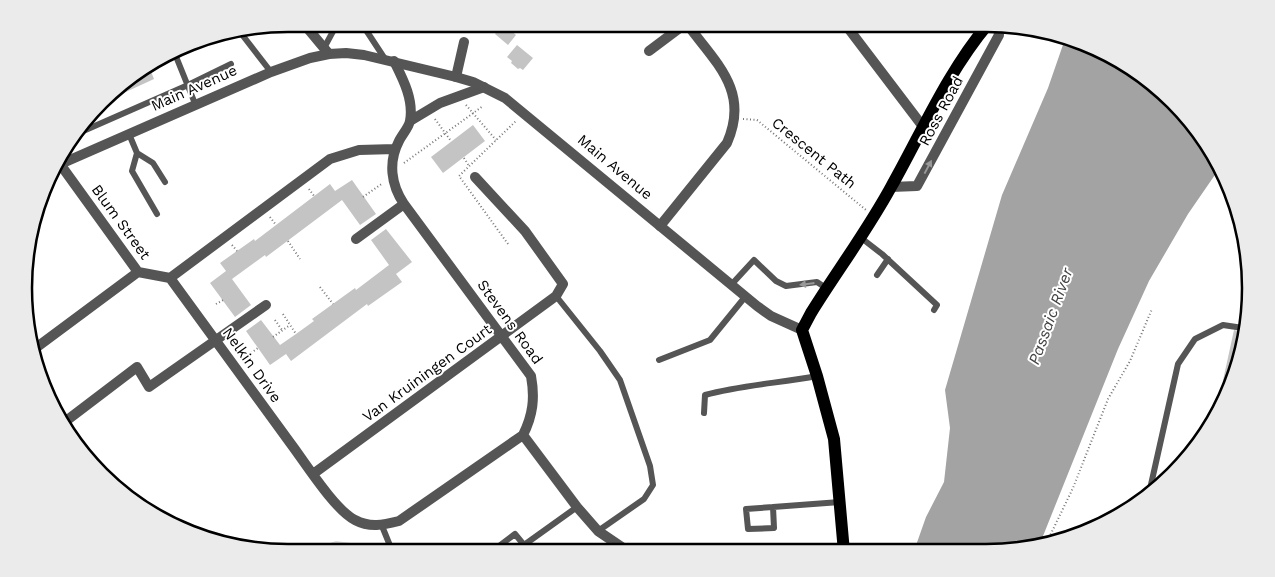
<svg xmlns="http://www.w3.org/2000/svg" width="1275" height="577" viewBox="0 0 1275 577" font-family="'Work Sans',sans-serif">
	<rect width="100%" height="100%" fill="#fff"/>
	<path fill="#dcdcdc" d="M336 541 373 546 382 553H301Z"/>
	<path fill="#a3a3a3" d="M1065 39 1088 44 1174 101 1219 169 1188 214 1149 281 1118 349 1039 546 1021 551H914L926 517 944 482 950 428 945 390 1002 195 1048 88Z"/>
	<path fill="#c4c4c4" d="M503 24 516 35 508 45 495 34Z
		M517 45 533 58 523 70 520 68 518 69 511 63 512 61 507 57Z
		M150 69 154 79 104 102 114 89Z
		M473 125 485 141 443 173 431 157Z
		M352 180 376 214 360 225 342 200 266 257 265 255 232 279 251 305 235 317 210 283 226 271 220 263 254 239 255 241 330 184 335 191Z
		M386 229 412 262 396 274 402 282 368 306 367 304 291 361 286 354 270 365 246 331 261 320 280 345 296 334 314 321 312 319 355 288 356 290 389 265 371 240Z
		M1234 330 1243 332 1231 390 1215 417Z"/>
	<g fill="none" stroke-linecap="round" stroke-linejoin="round">
		<path stroke="#777" stroke-width="2" stroke-dasharray="1 2.5" stroke-linecap="butt" d="M466 105 496 140
			M435 119 451 141
			M743 119 757 120 866 210
			M464 158 469 166
			M404 163 483 106
			M309 189 314 196
			M363 197 383 183
			M270 217 276 225
			M288 241 300 259
			M508 244 459 176 517 120
			M232 245 237 251
			M320 287 333 304
			M216 304 223 300
			M283 314 296 334
			M275 320 282 330
			M273 337 290 325
			M251 353 258 348
			M1046 544 1073 488 1108 399 1130 361 1152 309"/>
		<path stroke="#555" stroke-width="6" d="M362 24 385 59
			M240 32 271 72
			M324 48 337 24
			M175 54 196 106
			M81 132 188 85 231 64
			M129 134 137 153 132 171 157 214
			M137 153 153 163 165 182
			M860 237 882 254 937 305 934 310
			M877 275 888 259
			M731 285 754 260 776 281 786 286 817 282 826 288
			M556 296 600 351 620 380 650 466 653 485 644 499 598 531
			M659 360 710 340 745 297
			M704 413 705 395C742 385 780 383 817 376
			M1148 498 1178 364 1195 339 1223 325 1243 328
			M773 507 774 528 748 529 746 509Z
			M773 507 840 502
			M382 526 393 553
			M524 545 529 552
			M490 553 515 534 524 545 577 507"/>
		<path stroke="#555" stroke-width="10" d="M304 24 329 54
			M845 24 924 128
			M649 51 685 24
			M394 61C403 79 414 100 410 121 409 127 402 135 399 141 388 162 391 185 404 204L531 376C535 398 533 415 523 435L577 507 598 531 629 552
			M456 77 464 42
			M410 121 440 103 484 87
			M60 164 138 272 170 278
			M891 187 917 186 999 35 998 26
			M660 226 727 143C750 91 716 63 687 24
			M356 239 404 204
			M170 278C210 333 251 389 291 444 306 464 335 510 355 520 370 528 383 525 399 521L523 435
			M170 278 330 159 359 150 395 149
			M33 350 138 272
			M62 424 137 367 149 387 266 305
			M313 474 556 296 563 284 525 231 475 177"/>
		<path stroke="#555" stroke-width="10" d="M56 166 271 72 310 58 329 54 346 53 364 55 456 77 473 82 505 98 757 306 771 316 802 330"/>
		<path stroke="#000" stroke-width="12" d="M844 552 834 439 817 376 802 330 811 313C837 271 867 231 891 187 922 132 947 73 988 24"/>
	</g>
	<defs><path id="oneway-solid" d="M-6-.8H1V-3.2L6.5 0L1 3.2V.8H-6Z" transform="scale(1.25)"/></defs>
	<g fill="#999">
		<use href="#oneway-solid" transform="translate(928 167) rotate(-62)"/>
		<use href="#oneway-solid" transform="translate(807 284) rotate(173)"/>
	</g>
	<g text-anchor="middle" stroke-width="4" stroke-linejoin="round" paint-order="stroke">
		<g font-size="15" fill="#000" stroke="#fff">
			<text transform="translate(194 88) rotate(-24)" y="5">Main Avenue</text>
			<text transform="translate(941 111) rotate(-62)" y="5">Ross Road</text>
			<text transform="translate(814 153) rotate(39)" y="5">Crescent Path</text>
			<text transform="translate(615 167) rotate(40)" y="5">Main Avenue</text>
			<text transform="translate(121 222) rotate(54)" y="5">Blum Street</text>
			<text transform="translate(510 322) rotate(54)" y="5">Stevens Road</text>
			<text transform="translate(252 365) rotate(54)" y="5">Nelkin Drive</text>
			<text transform="translate(427 373) rotate(-36)" y="5">Van Kruiningen Court</text>
		</g>
		<g font-size="16" font-style="italic" fill="#444" stroke="#fff">
			<text transform="translate(1050 316) rotate(-70)" y="6">Passaic River</text>
		</g>
	</g>
	<path d="M0 0H1275V577H0ZM288 32H986A256 256 0 0 1 1242 288V288A256 256 0 0 1 986 544H288A256 256 0 0 1 32 288V288A256 256 0 0 1 288 32Z" fill="#ebebeb" fill-rule="evenodd"/>
	<path fill="none" stroke="#000" stroke-width="2.5" d="M288 32H986A256 256 0 0 1 1242 288V288A256 256 0 0 1 986 544H288A256 256 0 0 1 32 288V288A256 256 0 0 1 288 32Z"/>
</svg>
